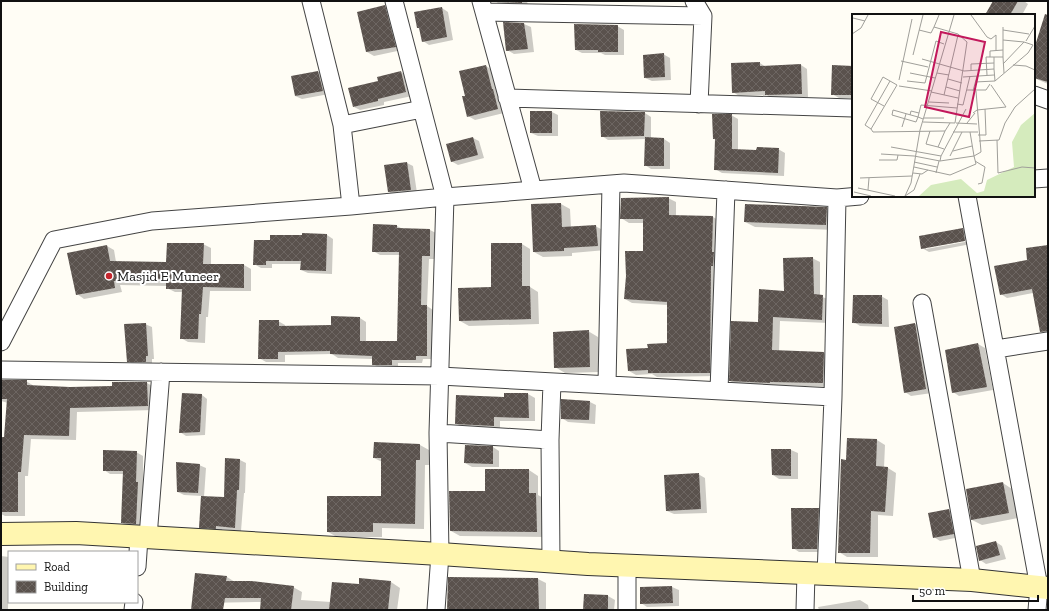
<svg xmlns="http://www.w3.org/2000/svg" width="1049" height="611" viewBox="0 0 1049 611" font-family="'Zilla Slab',serif">
	<defs>
		<pattern id="building-cross-hatch" width="8" height="8" patternUnits="userSpaceOnUse"><rect width="8" height="8" fill="#5a524d"/><path d="M0 0l8 8M0 8l8-8" fill="none" stroke="#6d6662"/></pattern>
	</defs>
	<rect width="100%" height="100%" fill="#fffdf5"/>
	<path fill="#0003" fill-rule="evenodd" d="M495 1H527L528 6 501 5Z
		M994 1H1024L1028 4 1022 15H985Z
		M385 6 391 10 402 50 374 56 367 52 358 13Z
		M442 8 448 12 453 40 429 45 423 41 420 29 418 28Z
		M504 23 524 24 531 27 534 52 514 54 507 50Z
		M617 26 624 30V55H605L601 53H582L576 50Z
		M1048 40V84L1034 78V52Z
		M663 54 670 58 671 80 652 81 645 78Z
		M760 63 766 67 801 65 807 69 808 97 772 98 767 95 739 96 733 92Z
		M486 66 492 70 504 113 475 120 468 116 466 97Z
		M853 67V98H839L832 94Z
		M318 72 324 75 329 94 302 99 295 96Z
		M401 72 407 76 412 96 384 102V105L360 110 354 107 379 81Z
		M552 112 558 115V136H538L531 133Z
		M645 113 651 117V138L664 139 670 143V169H651L645 165 646 139 608 140 602 136Z
		M731 115 738 119V150L757 151 778 149 785 153 784 176 722 173 715 169 716 140 714 139Z
		M473 138 479 141 484 158 458 165 451 161Z
		M407 163 413 166 417 193 395 196 389 192Z
		M668 198 676 202V216L713 217 720 221 717 376 657 377 652 374 636 375 629 371 649 349 668 344V305L632 303 625 299 644 252V223H629L621 218Z
		M561 204 570 209 571 228 595 226 605 231 606 250 572 253V256L543 257 534 252 532 205Z
		M827 208 836 214V230L755 227 745 222Z
		M374 225 397 226 403 229 430 230 436 233V259H429L427 306 433 310V359H423L422 363H398V368H380L373 364V359L338 358 332 354 285 355V362H266L259 358 278 321 285 325V327L332 326 360 318 366 322V342H398L400 255H380L373 251Z
		M963 229 969 233 971 244 929 252 922 248ZM970 239V241L926 249V247Z
		M303 234 327 235 333 239 332 274 308 273 301 270 302 264H272V268H261L254 264 271 241 303 236Z
		M203 244 211 248V265H244L251 269V291H210L208 317H206L205 343 188 342 181 338 183 292H175L167 288V286L120 285 122 292 84 299 77 294 107 246 114 250 116 262 167 263Z
		M522 244 530 249V287L538 292 539 324 469 326 460 321 492 288Z
		M1048 246V335L1041 331 1033 293 1007 298 1001 294 1028 261Z
		M812 258 820 262V296L830 300 829 323 780 321 779 352 824 353 831 357 830 387 777 385V387L738 385 730 381 759 323Z
		M881 296 888 300 889 327 860 326 854 322Z
		M145 324 152 327 154 359H152V365H135L128 361Z
		M915 324 922 327 932 393 911 396 905 392 896 328Z
		M588 331 598 337 600 372 565 373 555 367Z
		M978 344 985 348 993 390 959 396 953 392 946 350Z
		M1 381H26L34 386 70 388 113 387 147 383 154 387 155 410 77 412 76 440 31 439 28 476H25V516H5L1 514V438H5L8 403 1 401Z
		M183 394 202 395 207 399 205 435 186 436 180 432Z
		M505 394H528L535 398V421H500V430L462 427 456 423 505 398Z
		M562 400 590 402 596 405 595 424 568 422 562 418Z
		M877 440 885 445 884 468H888L896 473 893 516 878 515V557H847L839 552 847 461Z
		M375 443 420 445 429 450V465H425L424 529 382 528V537H337L328 532 382 497V462L374 458Z
		M493 447 499 451V467H472L465 463Z
		M772 450H791L798 453V479H779L773 475Z
		M136 452 143 456V486L144 487 142 527 129 526 122 523 124 474H110L104 470Z
		M240 460 246 463 245 493H244L241 531 222 529V532L207 531 200 527 202 496 184 495 178 492 199 465 206 468 204 497 225 498Z
		M529 470 538 476V495L545 499 546 537 460 536 451 531 486 492Z
		M698 474 705 478 707 513 674 514 667 511Z
		M1003 483 1012 489 1018 518 982 525 972 520 967 490Z
		M818 509 825 513 823 552H799L793 548Z
		M949 510 955 514 960 537 940 541 934 537Z
		M996 542 1002 546 1006 559 986 564 980 560Z
		M1 556 9 557 8 610H1Z
		M227 577 235 582 293 587 302 592 301 600 331 602 359 585 360 579 391 582 400 588 397 610H261V602L202 603Z
		M449 578 538 579 546 583V610H448Z
		M672 587 679 590V606L647 607 641 603V588Z
		M585 595 608 596 615 600 614 610H584Z
		M860 600 868 605 869 610H819L818 607Z"/>
	<path fill="url(#building-cross-hatch)" d="M501 1H522V3L501 2Z
		M993 1H1018L1010 15H985Z
		M385 5 396 47 366 52 357 12Z
		M442 7 447 37 422 42 419 28H417L414 12Z
		M1045 14 1048 15V82L1034 78V49Z
		M503 22 524 23 528 49 506 51Z
		M574 24 618 25V52H598V50H575Z
		M664 53 665 77 644 78 643 55Z
		M760 62V66L801 64 802 94 765 95V91L732 93 731 63Z
		M486 65 492 89H493L498 109 467 117 462 96H465L459 71Z
		M832 65 853 66V95H831Z
		M318 71 323 91 295 96 291 76Z
		M401 71 406 92 378 99V101L353 107 348 88 378 81 377 77Z
		M530 111H552V133H530Z
		M600 111 645 112 644 136 601 137Z
		M712 114H732V149L756 150 757 147 779 148 778 173 714 170 715 139H713Z
		M473 137 478 155 451 162 446 144Z
		M645 137 664 138V166H644Z
		M407 162 411 190 388 192 384 165Z
		M669 197V215L713 216 712 252H714L713 266H711L710 373H648V370L628 371 626 349 648 348 647 344 667 343V302L624 299 626 276 625 251H643V219H620L621 198Z
		M561 203 562 227 596 225 598 246 564 248V251L533 252 531 204Z
		M745 204 827 207 826 225 744 222Z
		M373 224 397 225V228L430 229V256H422L421 305H427V356H416V360H392V365H372V356L330 354V351L278 352V359H258L259 320H279V326L331 325V316L360 317V341H397L399 252H372Z
		M963 228 965 241 921 249 919 236Z
		M302 233 327 234 326 271 300 270 301 261H266V265H253L254 240H270V235H302Z
		M167 243H204L203 264H244V288L203 287 201 314H199L198 339H180L182 289H166V282L114 281 115 288 76 295 67 253 107 245 110 261 166 262Z
		M491 243H522V286H530L531 319 459 321 458 288 491 287Z
		M1048 245V331L1040 332 1032 289 1000 295 994 266 1027 260 1026 248Z
		M813 257 814 294 823 295 822 320 773 317 772 350 824 352 823 383 770 382V383L729 381 731 321 758 322 759 289 784 291 783 258Z
		M853 295H882V324L852 323Z
		M146 323 148 356H146V362H127L124 324Z
		M915 323 926 389 904 393 894 327Z
		M589 330 590 367 554 368 553 332Z
		M978 343 987 387 952 393 945 350Z
		M1 380H27V385L70 387 112 386V382H147L148 406 70 408 69 436 24 435 21 472H18V512H1V437H4L7 399H1Z
		M182 393 202 394 200 432 179 433Z
		M504 393H528L529 418 494 417V426L455 424 456 395 504 397Z
		M561 399 590 401 589 420 561 419Z
		M847 438 877 439 876 466 888 467 885 512 871 511 870 553H838L841 459 846 460Z
		M374 442 420 444V460H416L415 524 373 523V532H327V496H381V458H373Z
		M465 445 493 446V464L464 463Z
		M771 449H791V476L772 475Z
		M103 450 137 451 136 482H138L136 524 121 523 123 471H103Z
		M225 458 240 459 239 490H237L235 528 216 526V529L199 528 201 496 224 497Z
		M176 462 200 464 198 493 177 492Z
		M485 469H529V493H536L537 532 450 531 449 491H485Z
		M699 473 701 509 666 511 664 475Z
		M1003 482 1009 513 971 520 966 489Z
		M791 508H819L817 549H792Z
		M949 509 954 534 933 538 928 513Z
		M996 541 1000 555 979 561 976 546Z
		M195 573 227 576 226 581H251L294 586 291 610H260L261 598H225L223 610H191Z
		M448 577 538 578 539 610H447Z
		M359 578 391 581 388 610H329L332 582 359 584Z
		M672 586 673 603 640 604V587Z
		M584 594 608 595V610H583Z"/>
	<g fill="none" stroke-linecap="round" stroke-linejoin="round">
		<defs>
			<path id="street" d="M311 1 342 125 422 109
				M394 1 445 197 438 433 440 554 436 610
				M481 1 533 190
				M694 1 703 16 699 104
				M484 12 703 16
				M1034 95 1048 100
				M507 98 853 108
				M342 125 351 206
				M1034 179 1048 178
				M967 196 1039 587 1037 610
				M922 303 972 580
				M1 342 54 240 152 221 351 206 445 197 624 183 837 198 860 196
				M996 349 1048 341
				M1 370 440 376 833 397
				M607 385 611 184
				M719 391 726 190
				M438 433 550 440
				M148 537 161 372
				M551 561 550 440 552 382
				M627 564V610
				M137 567 139 538
				M826 575 833 397 837 198
				M133 610 134 602
				M805 610 806 573"/>
			<path id="secondary" d="M1 534 76 533 440 554 588 564 972 580 1048 588"/>
		</defs>
		<use href="#street" stroke="#444" stroke-width="19"/>
		<use href="#secondary" stroke="#333" stroke-width="24"/>
		<use href="#street" stroke="#fff" stroke-width="17"/>
		<use href="#secondary" stroke="#fff6b0" stroke-width="22"/>
	</g>
	<circle fill="#c4262e" stroke="#fff" stroke-width="1.5" cx="109" cy="276" r="4"/>
	<g text-anchor="middle" stroke-width="4" stroke-linejoin="round" paint-order="stroke">
		<g font-size="14" fill="#111" stroke="#fff" text-anchor="start">
			<text x="117" y="281">Masjid E Muneer</text>
		</g>
	</g>
	<g transform="translate(852 14)">
		<rect width="183" height="183" fill="#fffdf5"/>
		<path d="M183 99V182H67L79 171 109 165 125 179 132 177 135 166 162 153 160 128 169 111Z" fill="#d5ebbd"/>
		<path fill="none" stroke="#a09f9a" stroke-width="1" d="M119 1 135 23 139 25 144 21V37M1 4 13 7M82 13 87 1M67 16 79 19 82 13 106 20 115 28 103 109 71 108M151 16 177 20M0 20 9 14 16 1M174 27 183 12M61 41 71 1M138 43V37L151 36M151 43 152 59M70 45 112 57 142 55V43H151V13M49 47 76 53M151 50 172 28 151 26M161 51 174 52 183 56M119 56V50L142 49M58 59 83 64M85 59 97 61M135 61 134 43H142M111 63 142 61M96 65 110 69M47 66 60 5M55 67 73 69 84 27 92 30M143 67 176 39 181 31 172 28M123 68 143 67 142 55M47 72 80 77M94 73 108 77M115 76H134L138 70M121 77 125 62M79 78 106 84M92 81 106 21M77 88 97 89M105 90 111 91 118 62M32 92 19 85 31 63 45 71 19 115 21 118 93 117 98 109M121 99 125 96 154 93 139 71M58 101 59 97 67 99M72 104H92M71 105 66 103 41 96 40 101 64 108 66 103 69 91 105 94M104 109 125 110M115 109 123 99M50 113 54 100M19 115 13 111 38 67M78 117 74 130 86 133M101 118H126M126 121H134L133 95M145 126 146 159 170 153 183 154M127 127 147 126 153 109 163 93 183 75M92 135 86 133 93 117M101 137 120 132M29 140 62 142 88 147 89 142 39 133M89 142 114 95M98 142 110 118M27 146H45L46 141M88 147 122 142 118 118M123 147 133 153 130 169 126 170M62 148 85 153M62 153 98 161 124 150 122 142 129 138 124 77M61 159 70 160 76 156M84 159 87 147M8 164 60 162M6 174 43 182M16 176 17 164M2 178 19 182M53 182 62 176 68 160M53 182 59 169 68 116 102 1"/>
		<path fill="#c2185b" fill-opacity="0.15" stroke="#c2185b" stroke-width="2" d="M89 18 133 28 117 103 73 93Z"/>
		<rect width="183" height="183" fill="none" stroke="#111" stroke-width="2"/>
	</g>
	<rect width="1049" height="611" fill="none" stroke="#111111" stroke-width="4"/>
	<rect x="8" y="551" width="130" height="52" fill="#ffffff" stroke="#a0a0a0"/>
	<rect x="16" y="564" width="20" height="6" fill="#fff6b0" stroke="#a0a0a0"/>
	<text x="44" y="571" font-size="12" fill="#111111">Road</text>
	<rect x="16" y="581" width="20" height="12" fill="url(#building-cross-hatch)" stroke="#a0a0a0"/>
	<text x="44" y="591" font-size="12" fill="#111111">Building</text>
	<path d="M913 595v6h125v-6" fill="none" stroke="#111111" stroke-width="2"/>
	<text x="919" y="595" font-size="12" fill="#111111" stroke="#ffffff" stroke-width="3" paint-order="stroke">50 m</text>
</svg>
